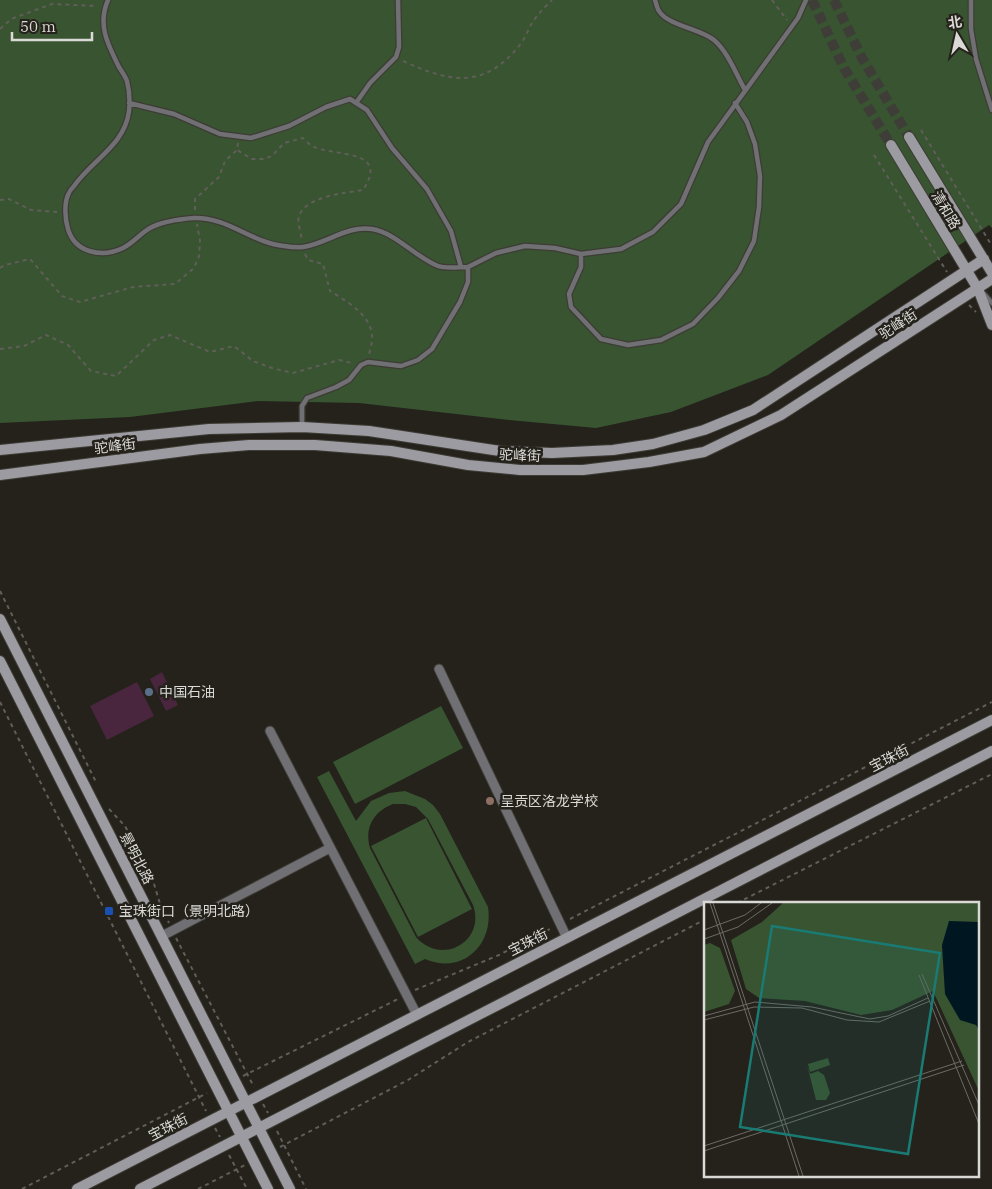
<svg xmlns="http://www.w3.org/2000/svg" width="992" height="1189" viewBox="0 0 992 1189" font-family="'IBM Plex Serif','Noto Sans SC',serif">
	<rect width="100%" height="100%" fill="#24221b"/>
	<path fill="#385431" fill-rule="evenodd" d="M0 0H992V228L989 225 768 375 671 412 596 428 509 420 359 403 257 401 130 417 0 423Z
		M441 706 463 748 355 804 333 762Z
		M329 771 356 821 371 801 389 793 405 791 425 799 433 805 440 814 488 907C494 945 462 975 425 959L415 964 317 777ZM393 804H405L416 807 428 819 473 905C486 942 441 966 416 937L370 848C364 828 374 811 393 804Z
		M426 818 472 909 418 937 371 846Z"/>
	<path fill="#49253e" d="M162 672 178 705 166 711 150 679Z
		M137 682 154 716 107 740 90 706Z"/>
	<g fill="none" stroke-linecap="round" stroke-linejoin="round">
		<path stroke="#3f3d37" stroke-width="10" stroke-dasharray="10 5" stroke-linecap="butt" d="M812 0 844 68 891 145
			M834 0 862 58 909 137"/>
		<defs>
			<path id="lane" d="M108 0C97 25 108 45 119 67 122 72 125 76 127 81 129 89 130 102 129 111 125 145 92 160 74 186 72 188 69 192 68 195 64 204 65 219 68 229 75 253 102 258 123 248 133 243 141 233 150 228 163 221 180 219 194 218 228 217 252 243 284 246 290 247 297 248 303 247 326 244 347 225 372 229 396 233 415 257 438 266 446 269 459 267 468 267
				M655 0C656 3 657 8 659 11 667 25 701 29 714 40 728 52 736 74 745 90
				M971 0V29L976 59 992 110
				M129 103 174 114 220 134 251 138 289 126 326 107 350 99 367 110 392 148 427 189 451 231 461 267
				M356 103 370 83 396 57 399 47 398 0
				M581 254V267L569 294 571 307 601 339 628 345 661 340 693 324 718 298 739 271 754 241 759 207 760 176 755 144 747 122 735 103
				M983 293 992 303
				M302 427V406L307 398 336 387 349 380 361 365 368 362 401 366 418 360 432 349 460 302 468 282V267L496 253 525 246 555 248 581 254 621 249 653 232 681 204 708 142 798 18 806 0"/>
			<path id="street" d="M439 669 567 938
				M270 731 417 1015
				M162 936 330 848"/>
			<path id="secondary" d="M909 137 992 273
				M891 145 978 289 992 325
				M0 450 209 429 302 427 369 431 500 451 552 453 613 450 653 444 704 430 753 410 984 259
				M0 475 200 449 249 445H315L391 451 468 465 520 470H583L649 462 704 452 781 415 992 279
				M0 619 290 1189
				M0 661 268 1189
				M77 1189 992 720
				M140 1189 992 751"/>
		</defs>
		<use href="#lane" stroke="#3e3c35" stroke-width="7"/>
		<use href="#street" stroke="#3e3c35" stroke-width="11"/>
		<use href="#secondary" stroke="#3e3c35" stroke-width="12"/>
		<path stroke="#605e58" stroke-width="2" stroke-dasharray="4 4" stroke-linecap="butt" d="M772 0 787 20
			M0 29 11 19 52 4 97 6
			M403 61C449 82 483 90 519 46 525 39 528 30 532 23 538 14 545 7 552 0
			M921 130 992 246
			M238 143 237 150 252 159H263L272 156 284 143 303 138C305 140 309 144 312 146 333 157 391 148 363 190 345 193 306 196 299 216 297 222 301 233 302 240
			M874 155 947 272
			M0 200 9 199 31 210 57 212
			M195 210V199L219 177 225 161 237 150
			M305 254 308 260 323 264 330 291C346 301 370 314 372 335 373 341 370 349 369 355
			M0 268 5 265 30 259 62 296 80 302 133 287 175 284 194 268 199 256 200 241 197 224
			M969 305 976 312
			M0 349 24 346 46 335 68 345 91 371 116 376 154 340 170 335 210 352 234 346 253 361 272 368 293 373 339 360 352 363
			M0 591 97 784
			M0 702 206 1111
			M109 809 125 826 152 877 160 904 169 923
			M737 903 992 774
			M570 919 992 702
			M176 938 254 1087
			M415 990 499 955 552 928
			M243 1076 398 999
			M263 1104 268 1113
			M215 1128 220 1137
			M277 1131 306 1189
			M280 1147 408 1080 468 1042 706 919
			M229 1155 247 1189
			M22 1189 207 1093
			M198 1189 245 1165"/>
		<use href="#lane" stroke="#706f73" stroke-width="4.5"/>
		<use href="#street" stroke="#706f73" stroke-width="9"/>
		<use href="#secondary" stroke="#9c9ba1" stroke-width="10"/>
	</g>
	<circle fill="#5c6f8a" stroke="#24221b" stroke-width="2" cx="149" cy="692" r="5"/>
	<circle fill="#8d6e63" stroke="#24221b" stroke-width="2" cx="490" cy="801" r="5"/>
	<rect fill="#1a4fb4" stroke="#24221b" stroke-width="2" x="104" y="906" width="10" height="10" rx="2.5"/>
	<g text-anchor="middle" stroke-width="5" stroke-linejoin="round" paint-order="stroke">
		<g font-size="14" fill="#dbd9d5" stroke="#24221b">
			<text transform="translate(946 210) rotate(59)" y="5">清和路</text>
			<text transform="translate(898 324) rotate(-33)" y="5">驼峰街</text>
			<text transform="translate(115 446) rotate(-7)" y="5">驼峰街</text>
			<text transform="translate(520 455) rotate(3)" y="5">驼峰街</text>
			<text transform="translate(889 758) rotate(-27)" y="5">宝珠街</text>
			<text transform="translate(137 858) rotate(63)" y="5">景明北路</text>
			<text transform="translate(528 942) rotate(-27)" y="5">宝珠街</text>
			<text transform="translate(168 1127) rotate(-27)" y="5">宝珠街</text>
		</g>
		<g font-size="14" fill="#dbd9d5" stroke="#24221b" text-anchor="start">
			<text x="159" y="697">中国石油</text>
			<text x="500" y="806">呈贡区洛龙学校</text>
			<text x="119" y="916">宝珠街口（景明北路）</text>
		</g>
	</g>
	<g transform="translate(704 902)">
		<rect width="275" height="275" fill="#24221b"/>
		<path d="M79 1H275V189L229 89 188 108 157 113 101 99 55 96 42 87 27 38 58 20ZM6 41 16 46 31 89 25 102 0 110V43ZM124 156 126 163 106 170 104 162ZM103 163 106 172 114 169 120 173 126 191 122 198H112Z" fill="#385431"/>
		<path d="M245 19 275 20V128L272 123 256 118 241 92 238 43Z" fill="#001620"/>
		<path fill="none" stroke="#6d6b65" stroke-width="1" d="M6 1 95 274M9 1 99 274M0 28 41 13 57 1M0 37 34 25 68 1M218 72 275 203M215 73 275 222M0 114 51 100 108 105 166 117 184 114 224 96M0 118 50 105 98 106 143 118 175 120 226 99M0 244 258 159M0 249 260 163"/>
		<path fill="#197b73" fill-opacity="0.15" stroke="#197b73" stroke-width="2.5" d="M68 24 236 51 204 252 36 225Z"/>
		<rect width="275" height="275" fill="none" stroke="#dbd9d5" stroke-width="2.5"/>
	</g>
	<g transform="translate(957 35) rotate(351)" stroke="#24221b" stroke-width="4" paint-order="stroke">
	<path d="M0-4L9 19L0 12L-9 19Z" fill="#dbd9d5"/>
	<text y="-8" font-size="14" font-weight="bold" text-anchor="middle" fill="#dbd9d5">北</text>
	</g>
	<path d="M12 32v8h80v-8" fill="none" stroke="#dbd9d5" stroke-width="2.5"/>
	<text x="20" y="32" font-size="15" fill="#dbd9d5" stroke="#24221b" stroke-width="4" paint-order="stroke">50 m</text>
</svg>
